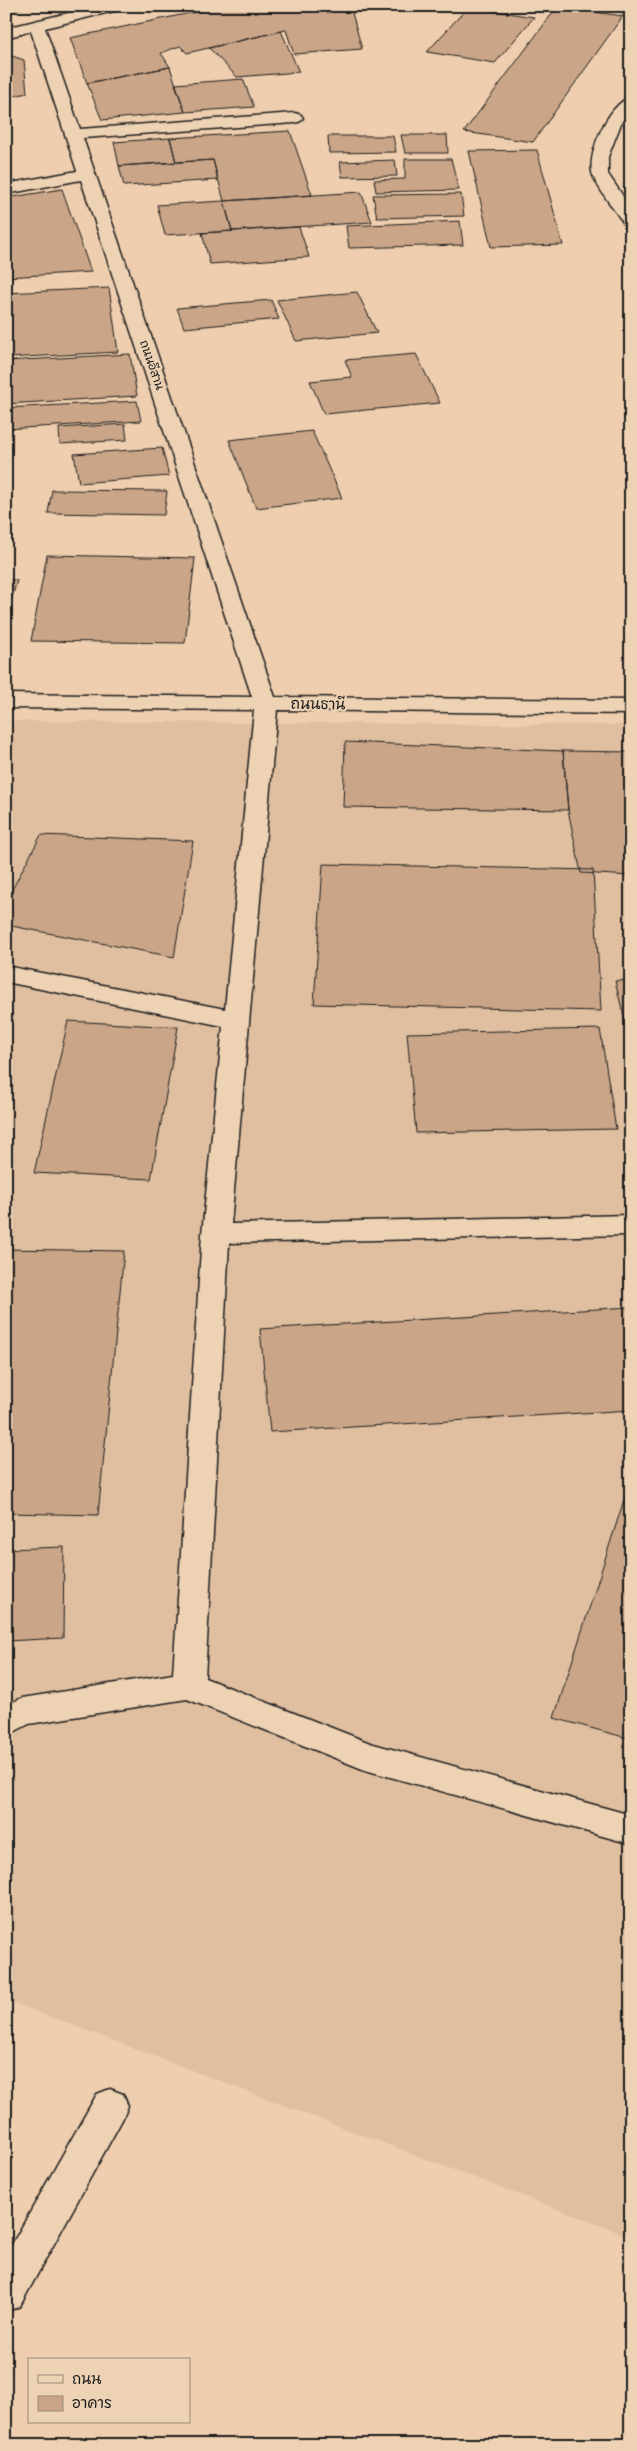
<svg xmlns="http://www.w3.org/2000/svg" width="637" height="2451" viewBox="0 0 637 2451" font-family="'Comic Neue','Playpen Sans Thai',sans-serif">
	<rect width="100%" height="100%" fill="#eeceae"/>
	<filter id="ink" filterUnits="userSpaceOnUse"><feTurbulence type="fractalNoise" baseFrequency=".02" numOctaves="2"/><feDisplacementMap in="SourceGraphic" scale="10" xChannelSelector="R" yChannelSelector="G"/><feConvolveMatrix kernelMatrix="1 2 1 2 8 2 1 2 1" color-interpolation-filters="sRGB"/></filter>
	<g filter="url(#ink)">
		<path fill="#dfbfa0" d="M6 721 631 725V2237L6 2000Z"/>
		<path fill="#caa588" stroke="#1c1c1c" d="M6 6H30L6 12Z
			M224 6H389L352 13 362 49 294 54 286 30 187 53 180 46 161 53 170 67 87 83 70 38Z
			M468 7 534 17 495 63 427 52Z
			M557 7 623 16 533 142 464 132Z
			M281 31 299 72 237 77 209 48Z
			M6 54 24 60 27 93 6 98Z
			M170 67 185 112 102 120 87 83Z
			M243 79 254 107 185 112 175 84Z
			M625 121H631V141Z
			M290 131 312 195 224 201 213 160 176 162 170 138Z
			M401 135H447L448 153H405Z
			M328 136H393L396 152 329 153Z
			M170 138 176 162 119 166 114 142Z
			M537 150 563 245 491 247 469 151Z
			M405 159H451L459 190 376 192 374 180 405 179Z
			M213 160 218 180 124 186 119 166Z
			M395 160 397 176 342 177 340 162Z
			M62 189 91 272 6 277V198Z
			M361 192 372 222 232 231 224 201Z
			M461 194 464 216 377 218 373 195Z
			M224 201 232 231 165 235 157 205Z
			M460 221 463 245 349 248 346 226Z
			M299 227 309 257 210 264 202 233Z
			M109 288 118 352 6 358V293Z
			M357 292 377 333 296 341 277 300Z
			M271 300 279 319 184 328 177 308Z
			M130 354 137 396 6 404V361Z
			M416 354 440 403 324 414 310 381 352 377 345 360Z
			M137 401 141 421 6 429V408Z
			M125 424 127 440 60 444 59 428Z
			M312 431 342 498 256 508 229 440Z
			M162 448 169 476 79 483 74 454Z
			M52 490 167 491 164 515 48 513Z
			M47 555 195 558 185 643 31 641Z
			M6 580H17L6 620Z
			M345 742 563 751 568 810 343 807Z
			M563 751 631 752V876L581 873 568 810Z
			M41 835 193 841 174 957 6 925V901Z
			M323 864 593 870 601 1011 314 1004Z
			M631 980V1045L615 981Z
			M68 1021 178 1027 151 1179 34 1173Z
			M600 1029 616 1129 416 1133 407 1033Z
			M6 1249 124 1251 98 1515 6 1513Z
			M631 1307V1410L270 1432 260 1329Z
			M631 1478V1739L554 1718Z
			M64 1547 63 1638 6 1641V1549Z"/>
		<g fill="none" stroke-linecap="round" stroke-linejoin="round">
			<defs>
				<path id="minor" d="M97 6H124L122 9 45 28 80 129 295 113 301 115 303 118 301 121 295 123 83 138 275 697 631 700V714L277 710 231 1224 631 1215V1235L229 1243 205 1678 370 1743 631 1815V1844L365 1770 187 1699 29 1724 6 1736V1705L22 1698 173 1674 202 1234 223 1026 6 982V966L225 1009 254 710 6 708V694L252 697 81 180 6 194V184L77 171 31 31 6 38V28Z
					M631 97V111L622 121 608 157V174L631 208V226L625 225C618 215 593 182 592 172 588 151 609 103 631 97Z
					M110 2089 123 2094 128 2106 123 2118 20 2306 6 2312V2255L97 2094Z"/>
			</defs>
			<use href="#minor" stroke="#1c1c1c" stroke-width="3"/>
			<use href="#minor" fill="#edd2b4" fill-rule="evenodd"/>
		</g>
	</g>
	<g text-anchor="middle" stroke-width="4.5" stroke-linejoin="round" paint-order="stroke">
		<g font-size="12" fill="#1c1c1c" stroke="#edd2b4">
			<text transform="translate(152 365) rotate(71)" y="4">ถนนอีสาน</text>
		</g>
		<g font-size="15" fill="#1c1c1c" stroke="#edd2b4">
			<text transform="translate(318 704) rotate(1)" y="5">ถนนธานี</text>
		</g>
	</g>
	<rect width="637" height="2451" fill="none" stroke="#edd2b4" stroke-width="25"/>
	<rect x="12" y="12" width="612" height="2426" fill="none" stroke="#1c1c1c" stroke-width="2" filter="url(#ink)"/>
	<rect x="28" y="2358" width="162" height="65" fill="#edd2b4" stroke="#998977"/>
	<rect x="38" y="2375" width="25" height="8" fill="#edd2b4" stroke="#998977"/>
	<text x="72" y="2384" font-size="15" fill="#1c1c1c">ถนน</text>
	<rect x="38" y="2396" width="25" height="15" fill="#caa588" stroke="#998977"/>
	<text x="72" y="2408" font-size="15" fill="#1c1c1c">อาคาร</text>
</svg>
